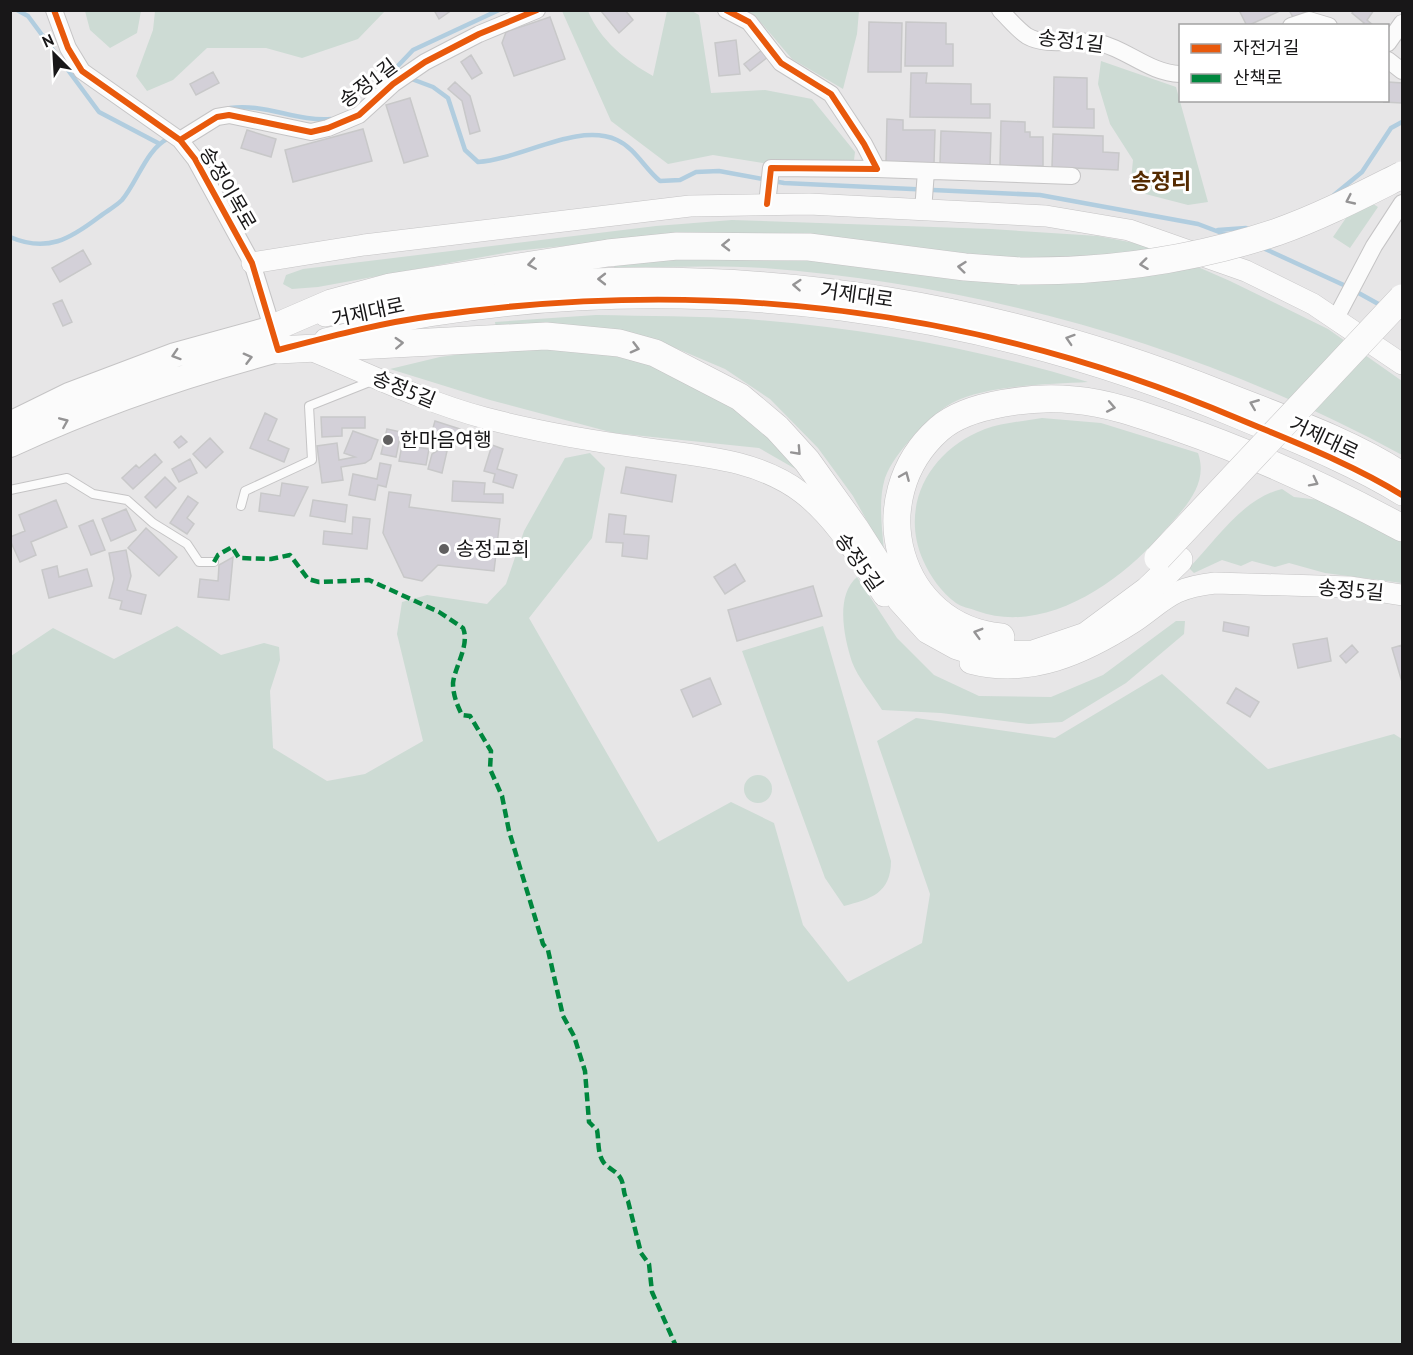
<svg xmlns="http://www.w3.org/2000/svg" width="1413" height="1355" viewBox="0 0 1413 1355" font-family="'PT Sans','Noto Sans KR',sans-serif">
	<rect width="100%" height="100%" fill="#e7e6e7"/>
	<path fill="#cddbd4" d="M85 11H141L137 33 110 48 90 30Z
		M155 11V10L385 11 358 39 302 58 266 48H207L173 80 147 91 136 76 153 30Z
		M562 11H588C600 40 626 61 653 76L667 11H692L699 15 711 93 765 90 812 99 855 152 854 160 763 163 713 155 668 164 611 121Z
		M744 11H859L857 34 843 89 792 59 757 18Z
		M1101 61 1176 87 1208 202 1188 205 1130 190 1133 160 1110 124 1098 84Z
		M1361 196 1378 207 1350 248 1333 237Z
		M732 220 991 229 1098 236 1150 246 1230 281 1328 329 1402 381V455C1206 348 986 285 764 268 714 265 664 267 614 268L620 240 515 251 318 287 292 289 283 284 286 275 303 269 656 226Z
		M596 315C647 316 697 316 747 319 863 328 977 348 1088 382 1049 384 986 385 952 403 936 412 922 426 910 440 901 450 890 464 885 478 878 501 882 528 884 551L853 496 818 448 770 399 725 369 666 344 496 328 495 322Z
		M497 349H587L642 361 733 405 770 434 806 475 759 448 614 433 490 400 390 369 440 357Z
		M1042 418 1101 423 1198 453C1210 487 1180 512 1159 537 1116 585 1043 635 977 611 970 608 961 607 956 603 941 592 930 576 923 560 899 505 930 450 985 429 1002 423 1024 421 1042 418Z
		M590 453 605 468 592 538 529 618 658 842 731 802 774 823 803 925 848 982 922 943 930 894 877 741 916 718 1055 738 1162 674 1268 769 1394 734 1402 739V1344H11V656L53 628 114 659 177 626 221 655 264 643 279 647 280 660 270 691 273 748 327 781 365 774 423 741 397 634 402 602 427 595 487 604 506 584 524 531 565 458Z
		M1282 489 1294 497 1328 501 1402 540V583L1325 573 1289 563 1275 567 1252 561 1241 566 1222 560 1194 573 1189 568C1216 540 1243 498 1282 489Z
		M857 577 897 638 934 675 979 696 1051 697 1103 675 1176 621H1185L1184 634 1126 683 1062 722 1029 724 941 713 882 710C873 695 858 678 852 662 844 637 835 596 857 577Z
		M823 626 891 861C891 893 871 899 844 906L825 878 742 651Z
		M744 789a14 14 0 1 1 28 0a14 14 0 1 1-28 0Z"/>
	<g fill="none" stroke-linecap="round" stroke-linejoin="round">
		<path stroke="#b1cddf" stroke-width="4.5" d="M17 10 28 16 99 112 158 143
			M409 78 433 87 448 98 465 150 478 162C522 159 577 122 617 140 635 148 645 169 660 181L680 180 696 172 719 171 784 183 1040 195 1198 224 1227 235
			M375 90 413 50 499 10
			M230 108C265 103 297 122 331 119
			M1334 195 1362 172 1391 128 1402 122
			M1218 230 1246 228
			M10 237C47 253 70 239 99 217 107 211 116 206 122 200 138 181 146 149 169 138
			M1263 248 1348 287
			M1355 291 1382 306"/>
	</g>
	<path fill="#d3d0d8" stroke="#c8c8c9" stroke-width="1.5" d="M434 10H452L439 19Z
		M625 10 633 20 619 33 601 11Z
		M1239 10H1282L1247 26Z
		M1289 10H1302L1304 14 1294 19Z
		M1354 10H1374L1367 20 1374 26H1362L1364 23 1352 13Z
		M550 17 565 59 514 76 502 43 506 32Z
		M869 22 902 23 901 72H868Z
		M906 22 946 23V44H953V66H905Z
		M736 40 740 74 719 76 715 43Z
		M762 50 768 57 750 71 744 64Z
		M471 55 482 73 472 79 461 62Z
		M213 72 219 83 196 95 190 84Z
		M911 73H927L926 83 971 84V104H990V118L910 117Z
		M1054 77 1087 78V109H1094V128L1053 127Z
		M455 82 470 96 480 131 470 134 462 101 448 89Z
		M1388 82 1402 83V103L1383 102 1388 100Z
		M410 98 428 156 404 163 386 105Z
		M887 119 903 120V130H935L934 164 886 163Z
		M1001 121 1025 122V132H1030V137H1043V166H1000Z
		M363 129 372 161 293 182 285 150Z
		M247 130 276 139 271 157 241 148Z
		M941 131 991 133 990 166 940 164Z
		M1053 134 1103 136V152L1119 153 1118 170 1052 167Z
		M83 250 91 264 60 282 52 268Z
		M62 300 72 322 63 326 53 304Z
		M265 413 277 419 268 440 289 449 284 462 250 448Z
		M321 417H365V428H342V436L322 437Z
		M435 421 460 429 455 443 431 435Z
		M387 429 401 432 396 457 381 454Z
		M353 431 378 440 371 459 365 463 341 467 343 480 322 483 317 446 337 443 339 460 355 457 344 453Z
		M181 436 187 442 179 448 174 442Z
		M210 438 223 452 206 468 193 454Z
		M402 445 429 449 426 465 399 461Z
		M492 445 503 449 497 469 517 475 513 488 493 482 495 474 484 471Z
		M440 449 447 451 442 473 428 469 432 454Z
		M155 454 162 462 133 489 122 478 136 465 139 468Z
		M190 459 197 473 179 482 172 469Z
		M380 463 391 465 386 487 378 485 375 500 349 495 353 474 377 479Z
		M626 467 676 475 672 502 621 493Z
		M165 477 176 488 156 508 145 497Z
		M453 481 485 483 484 494H503V503L452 501Z
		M282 483 308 487 294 516 259 511 261 493 280 496Z
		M389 492 411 495 409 507 500 519 494 571 438 565 422 581 404 577 383 533Z
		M188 496 198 503 187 518 194 524 187 534 170 523Z
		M56 500 67 527 31 542 36 555 20 562 10 540V537L25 531 19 515Z
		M313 500 347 505 345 522 310 516Z
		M126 509 136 530 111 541 102 519Z
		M609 514 626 516 624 534 649 536 647 559 622 556 623 543 606 542Z
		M353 517 370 519 367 549 323 544 324 531 352 534Z
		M93 520 105 550 91 555 79 526Z
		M146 528 177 557 159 576 128 548Z
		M126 550 131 576 127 590 146 595 141 614 120 609 122 601 109 598 114 579 109 553Z
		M233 557 229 600 198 597 200 579 218 581 219 565Z
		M735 564 745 581 725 594 714 577Z
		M57 566 59 577 87 569 92 586 49 598 42 570Z
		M813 586 822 616 737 641 728 610Z
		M1224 622 1249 627 1248 636 1223 631Z
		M1327 638 1331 661 1298 668 1293 644Z
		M1352 645 1358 652 1346 663 1340 656Z
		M1402 645V682L1392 648Z
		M710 678 721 704 693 717 681 690Z
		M1236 688 1259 702 1250 717 1227 703Z"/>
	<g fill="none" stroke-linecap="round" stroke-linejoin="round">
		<defs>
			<path id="service" d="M10 490 67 478 93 494 127 500 153 523 187 544 199 562H214
				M241 506 245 491 312 460 309 406 372 381"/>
			<path id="minor" d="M54 10 68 48 82 71 180 140 195 159 252 263 275 337
				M726 10 749 22 781 63 831 94 864 144 877 169 771 168 767 204
				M1000 10C1009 19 1017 29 1027 36 1048 48 1077 38 1100 43 1128 50 1150 73 1180 74
				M1291 26 1309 20 1329 26
				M1388 43 1402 23
				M1388 60 1402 71
				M180 140 217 117 229 115 311 132 328 128 359 115 393 84 425 62 479 34 537 10
				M877 169 1072 176
				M923 211 926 171
				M1336 318 1374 246 1402 203"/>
			<path id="tertiary" d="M252 263 364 245 690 206 809 204 1046 216 1129 230 1246 271 1313 304 1402 364
				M325 316C413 299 501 283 591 279 810 271 1021 311 1224 392 1284 416 1348 437 1402 472
				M325 339C360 331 394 322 429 316 703 271 986 311 1240 419 1295 442 1352 464 1402 495
				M311 350C368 374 425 402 485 418 535 431 586 440 637 447 693 456 755 457 802 493 836 519 860 561 884 596
				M970 663C1030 679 1084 654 1134 622 1167 599 1171 588 1215 583L1351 587 1402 595"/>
			<path id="secondary" d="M10 424 69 395 175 355 273 328
				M10 445C96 405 187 374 278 350"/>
			<path id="trunk" d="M273 328 331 303 390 287 608 253 677 246 809 247 965 267 1020 271
				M278 350 546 336 619 343 655 353 740 397 777 428 807 461 855 528 901 600 928 630 957 646 985 655 1033 654 1086 636 1148 590 1179 560
				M1001 637C897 627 861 498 939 429 968 403 1036 396 1074 400 1110 403 1145 416 1179 428 1257 455 1330 489 1402 528"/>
		</defs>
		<use href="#service" stroke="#c5c4c5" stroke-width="10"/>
		<use href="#minor" stroke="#c5c4c5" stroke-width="18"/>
		<use href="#tertiary" stroke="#c5c4c5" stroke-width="22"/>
		<use href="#secondary" stroke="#c5c4c5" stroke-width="26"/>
		<use href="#trunk" stroke="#c5c4c5" stroke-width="28"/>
		<use href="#service" stroke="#fbfbfb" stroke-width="8"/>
		<use href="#minor" stroke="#fbfbfb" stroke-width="16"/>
		<use href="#tertiary" stroke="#fbfbfb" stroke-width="21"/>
		<use href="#secondary" stroke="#fbfbfb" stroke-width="24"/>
		<use href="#trunk" stroke="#fbfbfb" stroke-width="27"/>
		<defs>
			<path id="trunk-bridge" d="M1020 271C1108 272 1193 260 1277 232 1320 217 1362 195 1402 175
				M1158 558 1402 298"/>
		</defs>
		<use href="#trunk-bridge" stroke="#c5c4c5" stroke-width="28" stroke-linecap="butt"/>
		<use href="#trunk-bridge" stroke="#fbfbfb" stroke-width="27"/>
		<path stroke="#00873e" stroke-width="4.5" stroke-dasharray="9 4.5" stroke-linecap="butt" d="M214 562 218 555 232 547 239 558 271 559 290 555 308 579 319 582 369 580 439 612 463 628C470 645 455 666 453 683 453 695 457 705 462 715L470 716 491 751 490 769 502 796 509 831 543 944 548 950 563 1016 574 1036 585 1071 589 1122 597 1130C599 1140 597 1154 604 1163 609 1169 617 1171 621 1179 625 1187 622 1193 628 1201L641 1253 649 1264 652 1292 675 1344"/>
		<defs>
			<path id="cycleway" d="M54 10 68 48 82 71 180 140 195 159 252 263 278 350C328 337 380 323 432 316 711 276 978 308 1239 419 1294 442 1352 464 1402 495
				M726 10 749 22 781 63 831 94 864 144 877 169 771 168 767 204
				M180 140 217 117 229 115 311 132 328 128 359 115 393 84 425 62 479 34 537 10"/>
		</defs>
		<use href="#cycleway" stroke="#fff" stroke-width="10"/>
		<use href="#cycleway" stroke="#e8590c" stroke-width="6"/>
	</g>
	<defs><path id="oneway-chevron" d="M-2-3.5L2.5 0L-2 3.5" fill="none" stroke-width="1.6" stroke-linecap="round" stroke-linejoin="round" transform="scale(1.5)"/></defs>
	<g stroke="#959495">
		<use href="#oneway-chevron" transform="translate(1350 200) rotate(155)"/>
		<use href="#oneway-chevron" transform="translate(726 245) rotate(179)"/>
		<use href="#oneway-chevron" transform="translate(532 264) rotate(171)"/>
		<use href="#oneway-chevron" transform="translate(1144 264) rotate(173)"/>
		<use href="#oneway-chevron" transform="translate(962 267) rotate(-174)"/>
		<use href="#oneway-chevron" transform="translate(602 279) rotate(180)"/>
		<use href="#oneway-chevron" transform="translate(797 285) rotate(-176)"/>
		<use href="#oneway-chevron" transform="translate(1070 339) rotate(-162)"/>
		<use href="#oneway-chevron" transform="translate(399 343) rotate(-3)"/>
		<use href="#oneway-chevron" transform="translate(635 348) rotate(15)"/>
		<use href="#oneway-chevron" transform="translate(176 355) rotate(162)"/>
		<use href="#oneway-chevron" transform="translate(248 358) rotate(-15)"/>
		<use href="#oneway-chevron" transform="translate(1254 404) rotate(-158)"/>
		<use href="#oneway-chevron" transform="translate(1111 407) rotate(11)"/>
		<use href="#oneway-chevron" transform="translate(64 422) rotate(-23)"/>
		<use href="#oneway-chevron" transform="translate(797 451) rotate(47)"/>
		<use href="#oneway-chevron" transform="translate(905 476) rotate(-67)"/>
		<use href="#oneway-chevron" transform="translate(1314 482) rotate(27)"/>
		<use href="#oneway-chevron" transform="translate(978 633) rotate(-164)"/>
	</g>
	<g fill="#605f60" stroke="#fff" stroke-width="2">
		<circle cx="388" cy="440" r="6"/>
		<circle cx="444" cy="549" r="6"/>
	</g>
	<g text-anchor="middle" stroke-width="6" stroke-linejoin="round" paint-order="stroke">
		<g font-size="20" fill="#181718" stroke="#fff">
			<text transform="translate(1071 41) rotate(7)" y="7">송정1길</text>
			<text transform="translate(368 83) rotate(-37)" y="7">송정1길</text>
			<text transform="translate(228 188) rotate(60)" y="7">송정이목로</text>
			<text transform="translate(857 295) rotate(8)" y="7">거제대로</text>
			<text transform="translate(368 312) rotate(-12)" y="7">거제대로</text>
			<text transform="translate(404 389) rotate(22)" y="7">송정5길</text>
			<text transform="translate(1324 438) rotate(25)" y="7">거제대로</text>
			<text transform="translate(859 562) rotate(55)" y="7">송정5길</text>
			<text transform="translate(1351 590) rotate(5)" y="7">송정5길</text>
		</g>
		<g font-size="20" fill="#181718" stroke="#fff" text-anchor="start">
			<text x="400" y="447">한마음여행</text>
			<text x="456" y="556">송정교회</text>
		</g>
		<g font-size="22" font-weight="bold" fill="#552b01" stroke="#fff">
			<text x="1161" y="189">송정리</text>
		</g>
	</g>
	<rect width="1413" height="1355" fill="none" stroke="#181718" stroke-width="24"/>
	<rect x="1179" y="24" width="210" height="78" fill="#ffffff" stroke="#a3a2a3" stroke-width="1.5"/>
	<rect x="1191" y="44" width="30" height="9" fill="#e8590c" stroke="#a3a2a3" stroke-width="1.5"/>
	<text x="1233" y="54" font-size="18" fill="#181718">자전거길</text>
	<rect x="1191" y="74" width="30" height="9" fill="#00873e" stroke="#a3a2a3" stroke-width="1.5"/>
	<text x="1233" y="84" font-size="18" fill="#181718">산책로</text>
	<g transform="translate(54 54) rotate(336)" stroke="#ffffff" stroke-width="4.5" paint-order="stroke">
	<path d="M0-4.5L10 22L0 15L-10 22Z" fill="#181718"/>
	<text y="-9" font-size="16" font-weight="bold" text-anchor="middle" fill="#181718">N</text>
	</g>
</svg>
